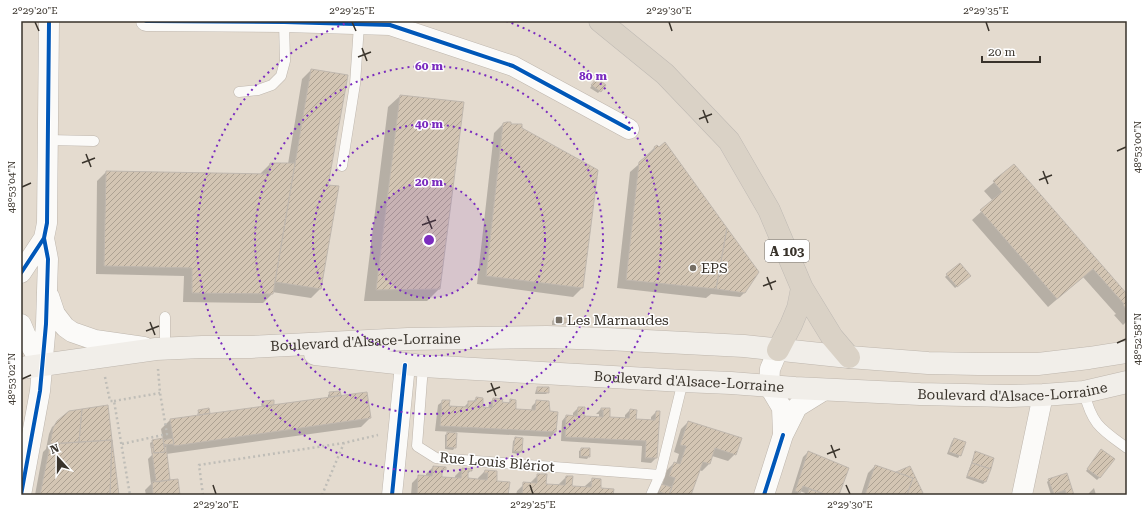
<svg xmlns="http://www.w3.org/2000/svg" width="1148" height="516" viewBox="0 0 1148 516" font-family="'Roboto Serif',serif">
	<defs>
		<pattern id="building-hatch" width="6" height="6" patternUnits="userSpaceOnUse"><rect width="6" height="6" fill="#d3c5b3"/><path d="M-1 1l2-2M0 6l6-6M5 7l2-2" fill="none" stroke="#aca192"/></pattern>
	</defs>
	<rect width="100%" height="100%" fill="#e4dbcf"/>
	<path fill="#0003" d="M311 70 327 186 338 187 320 289 311 298 272 292V294L263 303 183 302 184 276 96 274 97 181 106 172 261 175V173L270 164H288L302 79Z
		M595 81 600 91 598 93 590 88Z
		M400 96 439 289 427 301H364L388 107Z
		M503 124 511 125 521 129 582 288 573 297 477 284 494 133Z
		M654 148 745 292 740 297 711 294 706 298 617 288 630 172 646 158 645 157Z
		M1014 165 1127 296V321L1123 325 1114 315 1116 314 1083 277 1048 307 972 220 993 201 984 191Z
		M947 275 968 278 955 288 945 277Z
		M554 319 565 323 563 325H552V321Z
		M538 388 548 392 546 394H535L536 390Z
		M339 392 340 396 367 393 370 418 361 427 166 454 169 481 179 495H146L145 490 151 484 148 459 152 455 150 443 153 441 163 440 161 429 170 420 197 416V412L198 416H200L199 411 209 413 207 415 262 407 261 404 263 402 273 406 328 398V395L330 393Z
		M476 398 482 408 488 409 489 404 493 399 501 403 507 404 511 400 515 410 531 411 532 406 537 401 548 412 557 413 555 432 551 437 435 431 438 405 443 401 448 406 464 407 469 402H473Z
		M107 406 118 495H35L43 452 46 449 49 434 52 427 58 422Z
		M578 408 583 417 599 418V414H596L601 409H609V418L625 419V415L630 410 635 419 651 420V417L656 412V458L651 463 641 462 642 446 561 441 562 421 566 416H573V413Z
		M688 422 735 454 728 461 712 456 709 464 702 471 699 470 690 495 657 494 659 487 662 485 667 470 674 463 676 464 679 454 674 452 681 429Z
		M448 433 455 447 453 450 445 449V435Z
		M515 439 521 452 519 454 512 453 513 441Z
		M954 439 960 455 958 458 947 454 952 441Z
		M582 449 589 456 587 459 579 458V451Z
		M808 452 838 495H805V493L800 491 797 495H791L803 457Z
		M976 453 993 459 985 482 983 484 966 478 974 455Z
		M1099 453V478L1097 480 1086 471Z
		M875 466 897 473 909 467 922 493 916 495H861L868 473Z
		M433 467 445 469 441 474V477L455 479V476L462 469 471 470 467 475V479L478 480V478L485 471 496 472V481L507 495H411L412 483 419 476 426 477V474Z
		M538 475 545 485 559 486V484L566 477 571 487 585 488V486L593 479 600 489 612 495H516L517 491 524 484H530L531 482Z
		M1049 480 1073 495H1051L1047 482Z
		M1094 488 1096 495H1088L1089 493Z"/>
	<path fill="url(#building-hatch)" stroke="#bfb7ae" d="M311 69 348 75 328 185 339 186 321 289 275 282Z
		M597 78 606 85 601 92 591 85Z
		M400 95 464 102 440 289 376 290Z
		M507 122H511V124H522V128L598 170 583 288 486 276 503 123Z
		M665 142 727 228 716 289 626 280 639 162 655 149 654 147 657 145 659 147Z
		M270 163H295L273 294 192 293V268L104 266 106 171 269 174Z
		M1014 164 1127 294V310L1123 305 1124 304 1093 269 1057 299 980 210 1002 192 993 181Z
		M727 228 759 272 745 293 716 289Z
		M960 263 971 276 957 287 946 274Z
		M554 318H566V323H554Z
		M537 387H549V393L537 392Z
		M340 391 341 395 330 397 329 392Z
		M367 392 371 418 174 446 170 419Z
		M476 397 483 398V407L492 408 493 398 503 399 502 402 510 403V399L516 400V409L535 410 536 400 549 401 550 411 558 412 556 432 440 426 442 400H450L449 406 468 407V401H476Z
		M274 400V405L263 406V401Z
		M108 405 112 440 79 442 82 409Z
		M578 407H585L584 416 603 417V410H601V408H610V417L629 418 630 409 637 410 636 419 655 420 656 411H660L657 458H645L646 441 565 437 566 415 577 416Z
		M209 408 210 413 199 415 198 410Z
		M82 409 79 442 50 444 53 428 57 421 69 411Z
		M688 421 742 438 736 455 715 448 710 464 703 462 691 495H669L675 478 669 476 674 462 680 464 686 446 680 445Z
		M447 432 457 433 456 448 446 447Z
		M515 437 523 438 522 452 513 451Z
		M163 438 165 452 154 453 152 440Z
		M173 438 174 444 164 445 163 440Z
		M954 438 966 442 961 456 949 452Z
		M112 440 110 495H40L50 444Z
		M112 440 119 495H110Z
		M153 444 154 453 165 452 164 445H166L170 480 156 482 151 445Z
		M581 448H590V457L580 456Z
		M1101 449 1115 459 1100 478 1087 469Z
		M808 451 849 468 839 495H827L803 486 800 493 795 491Z
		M975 451 994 458 991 469 972 463Z
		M972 463 991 469 986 482 967 476Z
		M875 465 913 478 907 495H865Z
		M433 466 446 467V470L442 469V477L461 478 462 468 472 469V471H468V478L487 480 488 473H484L485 470 497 471V481L510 482 508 495H417L418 475 432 476Z
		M910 466 923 493 919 495H907L913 478 896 472Z
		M1067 473 1074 495H1067L1065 490 1054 494 1048 479Z
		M537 474H547L546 484 565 485 566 476H573L572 486 591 487 592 478 601 479V488L614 489 613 495H522L523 482 537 483Z
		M178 479 180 495H153L152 482Z
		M661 484 672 487 669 495 659 492Z
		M809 489 827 495H807Z"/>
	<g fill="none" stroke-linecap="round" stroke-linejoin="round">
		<defs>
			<path id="lane" d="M239 92 258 90 272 85 281 76 285 61 284 22
				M48 140 94 141
				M342 166 355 84 359 25
				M165 348V317
				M423 366 417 446 436 458 660 475
				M1084 392C1092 425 1101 429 1127 448
				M651 495 660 475 683 381"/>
			<path id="street" d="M146 21 284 22 390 25 513 66 629 129
				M21 273 44 238 47 223 49 21
				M49 296 55 314 65 327 72 332 95 340 144 347
				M21 324 29 343 42 364
				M778 350 770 369 769 386 782 408 783 433
				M21 495 40 391 46 324 48 259 44 238
				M392 495 405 365
				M764 495 783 435 797 407 826 389
				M1022 495 1043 395"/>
			<g id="secondary">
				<path id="s1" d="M315 354 423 366 683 381 731 383 795 388 920 394 1009 396 1043 395 1084 392 1127 382"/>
				<path id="s2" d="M21 368 156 349 202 347H251L408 339 547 337 607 339 744 346 849 357 928 363 978 364H1038L1089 358 1127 352"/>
			</g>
			<path id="highway" d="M600 21 665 74 729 141 769 210 802 288 832 337 849 357
				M778 350 791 325 798 308 802 288"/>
		</defs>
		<use href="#lane" stroke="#beb6ad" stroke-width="11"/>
		<use href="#street" stroke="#beb6ad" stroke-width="21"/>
		<use href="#secondary" stroke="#beb6ad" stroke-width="23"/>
		<use href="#highway" stroke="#bfbab4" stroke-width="23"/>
		<path stroke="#bfbdb7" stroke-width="2.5" stroke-dasharray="2 3" stroke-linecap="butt" d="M105 377 110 401H114L130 495
			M114 401 160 393
			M122 444 167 434 160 393 158 369
			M203 495 199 465 344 443
			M322 495 344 443 378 435"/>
		<use href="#lane" stroke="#fbfaf8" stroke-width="10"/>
		<use href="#street" stroke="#fbfaf8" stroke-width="20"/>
		<use href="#secondary" stroke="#f1eee9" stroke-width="22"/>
		<use href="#highway" stroke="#dad2c6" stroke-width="22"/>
		<defs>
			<path id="cycleway" d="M146 21 284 22 390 25 513 66 629 129
				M21 273 44 238 47 223 49 21
				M21 495 40 391 46 324 48 259 44 238
				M392 495 405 365
				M764 495 783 435"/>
		</defs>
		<use href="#cycleway" stroke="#fff" stroke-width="6"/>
		<use href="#cycleway" stroke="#0057b8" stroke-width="4"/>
	</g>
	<path fill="none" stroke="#39332b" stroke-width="1.5" d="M35 22 39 31M352 22 356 31M669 22 672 31M986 22 989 31M362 48 367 61M358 57 371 52M703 110 708 123M699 119 712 114M1117 151 1126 147M86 154 91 167M82 163 95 158M1043 171 1048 184M1039 180 1052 175M22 187 31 183M427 216 432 229M422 225 436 220M767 277 772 290M763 286 776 281M150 322 155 335M146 331 159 326M1117 343 1126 339M22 379 31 375M491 383 496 396M487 392 500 387M831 445 836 458M827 454 840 449M213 485 216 494M530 485 533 494M846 485 850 494"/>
	<circle cx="429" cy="240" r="58" fill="#7b2cbf" fill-opacity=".12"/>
	<g fill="none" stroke="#7b2cbf" stroke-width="2" stroke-dasharray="2 4">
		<circle cx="429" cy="240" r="58"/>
		<circle cx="429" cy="240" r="116"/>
		<circle cx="429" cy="240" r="174"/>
		<path d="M506 21A232 232 0 1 1 352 21"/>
	</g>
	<g fill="#756e64" stroke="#fff" stroke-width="1.5">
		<circle cx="693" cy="268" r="4"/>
		<rect x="555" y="316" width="8" height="8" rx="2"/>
	</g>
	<g text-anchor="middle" stroke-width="3" stroke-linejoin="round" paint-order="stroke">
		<rect fill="#fff" stroke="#74706b" stroke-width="1" x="765" y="240" width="44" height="22" rx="3"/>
		<g font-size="13" font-weight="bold" fill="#39332b">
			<text x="787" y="256">A 103</text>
		</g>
		<g font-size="14" fill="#39332b" stroke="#fff" text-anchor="start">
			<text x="701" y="273">EPS</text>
			<text x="567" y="325">Les Marnaudes</text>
		</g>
		<g font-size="14" fill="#39332b" stroke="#fff">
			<text dy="5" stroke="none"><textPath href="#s2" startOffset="346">Boulevard d'Alsace-Lorraine</textPath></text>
			<text dy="5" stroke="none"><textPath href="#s1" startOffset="375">Boulevard d'Alsace-Lorraine</textPath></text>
			<text dy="5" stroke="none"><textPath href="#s1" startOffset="699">Boulevard d'Alsace-Lorraine</textPath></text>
			<text transform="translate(497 462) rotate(5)" y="5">Rue Louis Blériot</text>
		</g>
	</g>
	<circle cx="429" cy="240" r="6" fill="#7b2cbf" stroke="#fff" stroke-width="2"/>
	<g font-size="12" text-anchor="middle" font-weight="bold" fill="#7b2cbf" stroke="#fff" stroke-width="3" stroke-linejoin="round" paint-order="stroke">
		<text x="429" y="70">60 m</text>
		<text x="593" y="80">80 m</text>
		<text x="429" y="128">40 m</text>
		<text x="429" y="186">20 m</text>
	</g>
	<rect width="1148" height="516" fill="none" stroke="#ffffff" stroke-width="44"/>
	<g transform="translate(58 458) rotate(339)" stroke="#ffffff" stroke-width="3" paint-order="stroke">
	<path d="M0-3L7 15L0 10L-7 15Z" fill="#39332b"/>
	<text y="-6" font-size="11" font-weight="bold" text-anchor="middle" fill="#39332b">N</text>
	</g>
	<path d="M982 56v6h58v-6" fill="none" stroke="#39332b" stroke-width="2"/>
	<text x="988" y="56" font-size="12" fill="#39332b" stroke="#ffffff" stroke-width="3" paint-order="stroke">20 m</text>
	<rect x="22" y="22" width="1104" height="472" fill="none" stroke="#39332b" stroke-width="1.5"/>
	<g font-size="10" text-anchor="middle" fill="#39332b">
		<text x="35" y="14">2°29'20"E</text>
		<text x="352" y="14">2°29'25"E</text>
		<text x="669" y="14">2°29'30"E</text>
		<text x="986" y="14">2°29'35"E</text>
		<text transform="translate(1137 147) rotate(-90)" y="4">48°53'00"N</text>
		<text transform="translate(11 187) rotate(-90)" y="4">48°53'04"N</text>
		<text transform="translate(1137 339) rotate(-90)" y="4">48°52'58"N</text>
		<text transform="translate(11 379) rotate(-90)" y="4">48°53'02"N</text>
		<text x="216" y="508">2°29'20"E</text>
		<text x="533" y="508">2°29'25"E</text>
		<text x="850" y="508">2°29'30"E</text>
	</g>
</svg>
